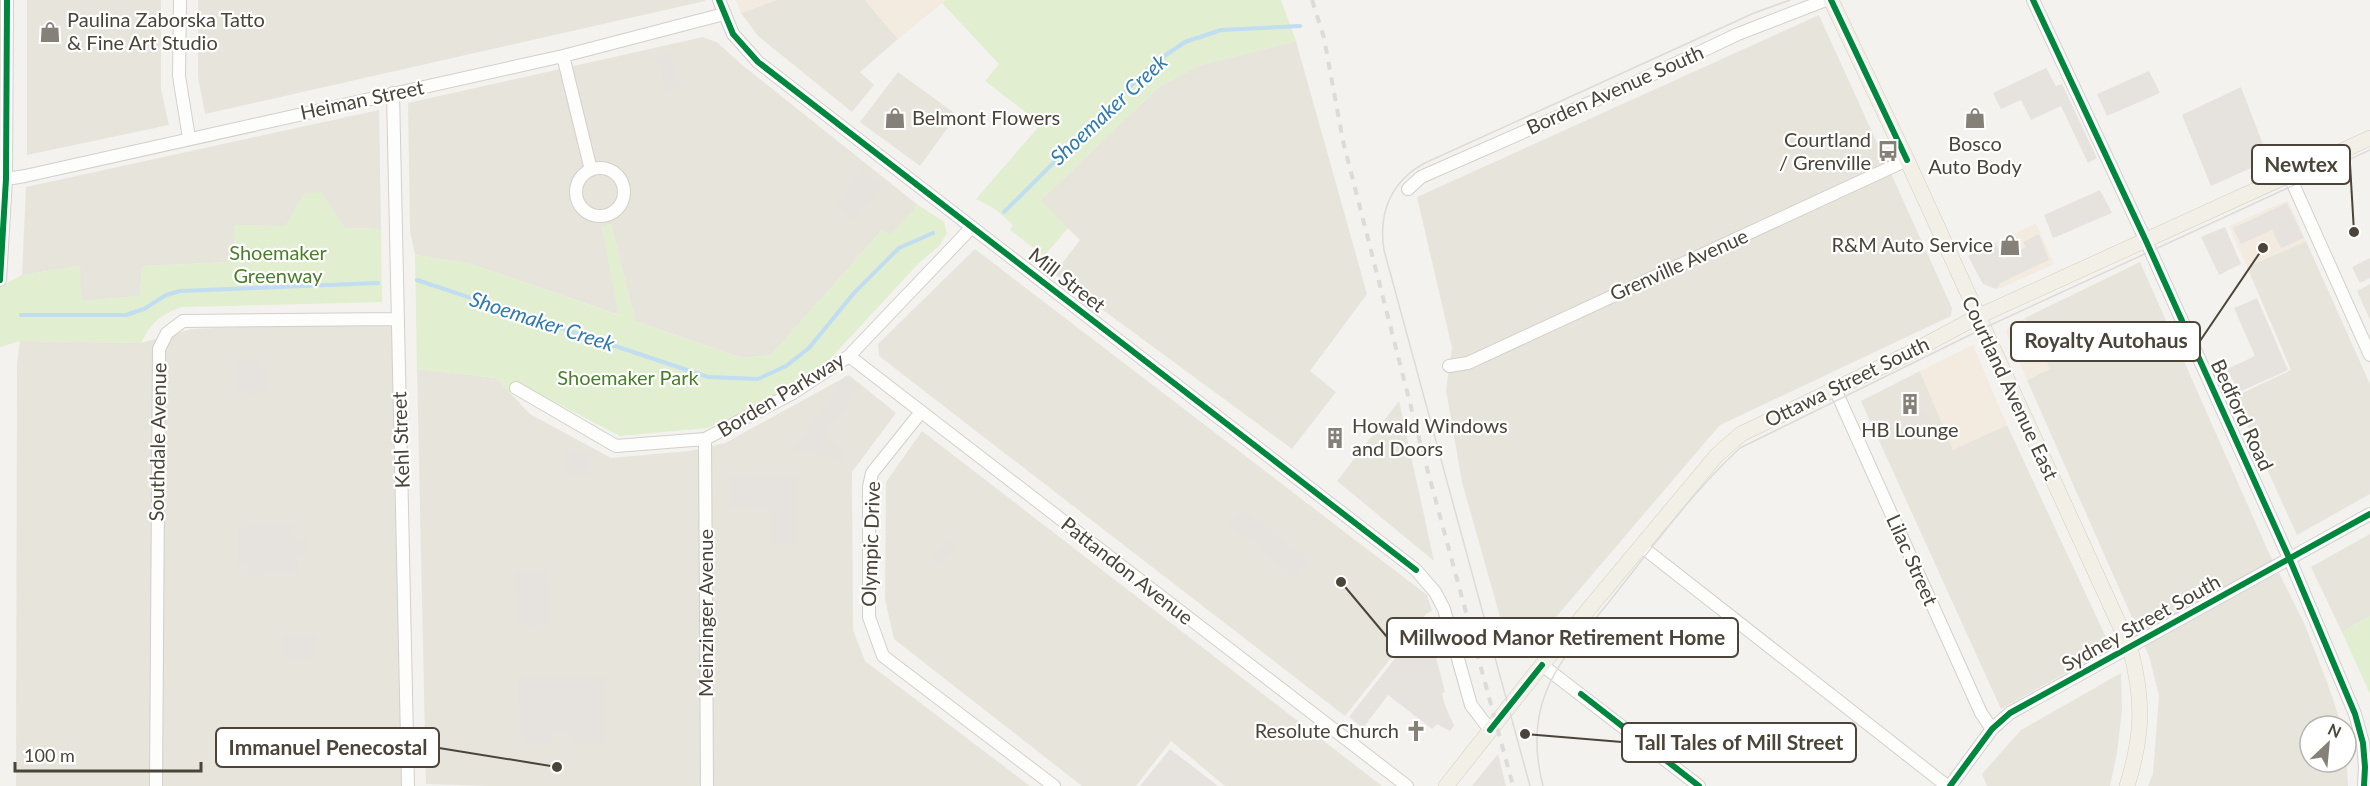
<svg xmlns="http://www.w3.org/2000/svg" width="2370" height="786" viewBox="0 0 2370 786" font-family="Lato,sans-serif">
	<rect width="100%" height="100%" fill="#f4f2ee"/>
	<path fill="#e7e4dc" d="M27 0H161V89L169 125 27 155Z
		M198 0H705V1L205 114 198 77Z
		M777 0H865L898 39 860 72 874 85 852 112 758 36 741 13Z
		M1819 15 1952 308 1951 316 1720 425 1538 638 1502 624 1462 482 1446 390 1452 348 1417 197Z
		M703 37 718 43 741 64 918 205 890 236 882 230 771 355 742 358 635 321 611 224 602 227 619 315 471 264 415 255 410 231 408 103Z
		M1296 41 1367 294 1310 371 1336 392 1292 449 1054 274 1080 240 1040 201 1160 86 1200 65Z
		M898 72 957 115 920 166 860 122Z
		M379 110 381 229 234 225V262L142 266 140 296 81 301 80 266 22 275 26 187Z
		M2306 241 2370 384V494L2297 535 2234 397 2291 370 2247 267Z
		M975 249 1427 595 1432 611 1426 614 1345 716 879 356 878 344Z
		M2140 262 2269 553 2304 623 2327 682 2342 726H2310V762H2346V751L2348 786H2148L2153 774 2159 696 2149 656 2027 380 2049 369 2025 318Z
		M2370 284V320L2357 291Z
		M396 320 407 786H16L17 363 20 341 141 343 192 329Z
		M417 369 496 378 530 414 611 458 689 451 725 443 849 375 896 413 852 472 853 630 865 661 1030 786H489L426 784Z
		M1920 371 1953 449 2007 425 2111 648 2001 709 1861 401Z
		M1399 401 1434 561 1337 481Z
		M922 431 1382 786H1225L1171 741 1136 786H1082L894 639 885 599 886 482Z
		M2370 534V616L2342 632 2311 567Z
		M2121 673 2122 710 2117 753 2110 786H1987L1982 774 2021 730Z"/>
	<path fill="#f3ebdf" d="M736 0H777L741 13Z
		M865 0H946L898 39Z
		M2288 200 2306 241 2247 267 2229 226Z
		M2036 223 2054 264 2001 288 1988 287 1971 255Z
		M2025 318 2050 369 2027 380 2006 332 2008 328Z
		M1973 345 2007 425 1953 450 1920 371Z"/>
	<path fill="#e6e2de" d="M1498 754 1506 786H1472Z"/>
	<path fill="#e1eecf" d="M946 0H1281L1296 41 1200 65 1160 86 1041 200 1068 228 1044 256 1010 230 1013 225 995 209 976 199 1041 124 985 81 999 64 942 3Z
		M321 192 345 228 381 229 382 302 182 307C161 314 151 323 141 343L20 341 0 347V287L22 275 80 266 82 301 140 296 142 266 234 262V225L285 226 304 194Z
		M918 205 944 222 947 233 939 246 918 264 830 359 780 394 708 428 620 436 522 385 509 393 496 378 417 369 415 255 471 264 618 315 602 226 611 224 635 321 742 358 771 355 882 230 890 235Z
		M2370 616V694L2342 632Z"/>
	<path fill="#e6e3df" d="M670 52 681 88 666 93 656 56Z
		M2046 68 2056 86 2062 84 2097 158 2088 163 2061 106 2031 120 2021 100 2001 109 1993 93Z
		M2149 71 2160 93 2107 116 2097 94Z
		M2241 87 2269 160 2211 186 2182 115Z
		M862 171 881 187 854 220 835 205Z
		M2100 190 2112 213 2053 238 2044 215Z
		M2287 203 2304 238 2281 248 2272 230 2241 244 2233 228Z
		M2225 227 2241 264 2219 275 2201 237Z
		M2039 234 2049 260 2000 283 1997 289 1983 284 1968 256 1995 243 2003 259 2026 247 2023 242Z
		M2370 258V278L2360 283 2352 267Z
		M2257 298 2288 370 2239 392 2227 369 2255 356 2234 308Z
		M258 360 260 366H268L269 390H260V394L237 393 235 361Z
		M845 376 861 387 825 436 847 453 841 460 793 450Z
		M1924 409 1935 430 1910 443 1899 422Z
		M565 450 591 452V474H564Z
		M730 476 799 478 797 545H770V509L729 508Z
		M1243 508 1311 562 1297 579 1229 525Z
		M295 523V539H307V555L297 556 298 574 248 575 247 565H238V527H249L250 524Z
		M947 538 956 545 939 565 931 558Z
		M548 570 551 624 523 626 517 619 513 571Z
		M1426 619 1445 692 1442 693 1445 705 1454 726 1450 731 1437 724 1432 729 1388 695 1363 728 1349 717Z
		M282 635H317V657L282 658Z
		M605 677 606 744H569V732H552V744L521 745 518 678Z
		M1170 749 1218 786H1140Z"/>
	<g fill="none" stroke-linecap="round" stroke-linejoin="round">
		<path stroke="#c0ddf1" stroke-width="4" d="M1004 212 1154 63 1185 42 1221 30 1300 26
			M417 280 708 377 758 379 786 366 809 348 854 293 899 248 933 233
			M21 315H126L144 309 166 295 180 291 378 283"/>
		<defs>
			<path id="minor" d="M180 0 179 76 189 138
				M719 0 733 34 758 62 1416 570 1435 592 1444 609 1471 705 1490 730
				M2033 0 2146 241 2290 560 2355 714 2363 743 2365 767 2364 786
				M563 56 591 170
				M393 93 408 786
				M576 192a24 24 0 1 1 48 0a24 24 0 1 1-48 0Z
				M2289 175 2370 355
				M0 180 25 176 563 56 724 14
				M1408 189 1421 177 1628 86 1738 34 1826 0
				M0 280 6 179 7 0
				M849 356 1407 786
				M1449 366 1468 363 1907 160
				M516 388 616 446 705 439 793 393 849 356 972 227
				M1835 389 1981 713 1992 729
				M921 412 872 473 869 487V617L883 656 1054 786
				M705 439 707 786
				M1641 546 1947 786
				M1542 665 1699 786
				M156 786 159 349 167 333 183 321 396 319
				M1950 786 1992 729 2010 713 2370 514"/>
			<path id="major" d="M1831 0 1907 160 2130 648C2144 700 2143 735 2127 786
				M1446 786 1542 665 1717 455 1741 434 1906 355 1977 317 2370 138"/>
		</defs>
		<use href="#minor" stroke="#d2d0cb" stroke-width="14"/>
		<use href="#major" stroke="#d6cebb" stroke-width="16"/>
		<use href="#minor" stroke="#fdfdfc" stroke-width="12"/>
		<use href="#major" stroke="#f2efe6" stroke-width="15"/>
		<path stroke="#dbdbda" stroke-width="1.5" d="M1530 786 1384 250C1378 213 1391 181 1425 163L1754 13 1790 0
			M1543 786C1535 755 1534 722 1546 692 1560 656 1589 628 1612 598 1651 549 1694 490 1740 448L1982 329 2370 150"/>
		<path stroke="#dbdbda" stroke-width="4" stroke-dasharray="8 8" stroke-linecap="butt" d="M1312 0 1324 38 1343 141 1421 446 1513 786"/>
		<defs>
			<path id="cycleway" d="M719 0 733 34 758 62 1416 570
				M1831 0 1907 160
				M2033 0 2146 241 2290 560 2355 714 2363 743 2365 767 2364 786
				M0 280 6 179 7 0
				M1581 694 1699 786
				M1490 730 1542 665
				M1950 786 1992 729 2010 713 2370 514"/>
		</defs>
		<use href="#cycleway" stroke="#fff" stroke-width="10"/>
		<use href="#cycleway" stroke="#00873e" stroke-width="6"/>
	</g>
	<defs>
		<symbol id="shop-bare" viewBox="-9 -9 18 18"><path d="M-5-2.5h2.3a2.7 3.5 0 0 1 5.4 0H5L5.5 6h-11ZM-1.5-2.5h3a1.5 2.3 0 0 0-3 0Z" fill="#868178" stroke="#fff" stroke-width="2.5" paint-order="stroke"/></symbol>
		<symbol id="bus-bare" viewBox="-9 -9 18 18"><path d="M-5-6H5V4H4V6H2V4H-2V6H-4V4H-5ZM-3.5-4V0h7V-4ZM-3.5 1.2v1.5H-2V1.2ZM2 1.2v1.5H3.5V1.2Z" fill="#868178" stroke="#fff" stroke-width="2.5" paint-order="stroke"/></symbol>
		<symbol id="building-bare" viewBox="-9 -9 18 18"><path d="M-4-6H4V6H1V3H-1V6H-4ZM-2.5-4.3h1.7v1.8h-1.7ZM.8-4.3h1.7v1.8H.8ZM-2.5-1h1.7V.8h-1.7ZM.8-1h1.7V.8H.8Z" fill="#868178" stroke="#fff" stroke-width="2.5" paint-order="stroke"/></symbol>
		<symbol id="church-bare" viewBox="-9 -9 18 18"><path d="M-1.2-6h2.4v3.5h3.3v2.4h-3.3V6h-2.4V-.1h-3.3v-2.4h3.3Z" fill="#868178" stroke="#fff" stroke-width="2.5" paint-order="stroke"/></symbol>
	</defs>
	<g fill-rule="evenodd">
		<use href="#shop-bare" x="35" y="17" width="30" height="30"/>
		<use href="#shop-bare" x="880" y="103" width="30" height="30"/>
		<use href="#shop-bare" x="1960" y="103" width="30" height="30"/>
		<use href="#bus-bare" x="1873" y="136" width="30" height="30"/>
		<use href="#shop-bare" x="1995" y="230" width="30" height="30"/>
		<use href="#building-bare" x="1895" y="389" width="30" height="30"/>
		<use href="#building-bare" x="1320" y="423" width="30" height="30"/>
		<use href="#church-bare" x="1401" y="716" width="30" height="30"/>
	</g>
	<g text-anchor="middle" stroke-width="4.5" stroke-linejoin="round" paint-order="stroke">
		<g font-size="20" fill="#4b4439" stroke="#fff" text-anchor="start">
			<text x="67" y="27">Paulina Zaborska Tatto<tspan x="67" dy="23">&amp; Fine Art Studio</tspan></text>
			<text x="912" y="125">Belmont Flowers</text>
			<text x="1871" y="147" text-anchor="end">Courtland<tspan x="1871" dy="23">/ Grenville</tspan></text>
			<text x="1975" y="151" text-anchor="middle">Bosco<tspan x="1975" dy="23">Auto Body</tspan></text>
			<text x="1993" y="252" text-anchor="end">R&amp;M Auto Service</text>
			<text x="1352" y="433">Howald Windows<tspan x="1352" dy="23">and Doors</tspan></text>
			<text x="1910" y="437" text-anchor="middle">HB Lounge</text>
			<text x="1399" y="738" text-anchor="end">Resolute Church</text>
		</g>
		<g font-size="20" fill="#4b4439" stroke="#fff">
			<text transform="translate(1615 90) rotate(-24)" y="7">Borden Avenue South</text>
			<text transform="translate(362 100) rotate(-12)" y="7">Heiman Street</text>
			<text transform="translate(1679 265) rotate(-24)" y="7">Grenville Avenue</text>
			<text transform="translate(1067 280) rotate(38)" y="7">Mill Street</text>
			<text transform="translate(1847 382) rotate(-26)" y="7">Ottawa Street South</text>
			<text transform="translate(2010 388) rotate(65)" y="7">Courtland Avenue East</text>
			<text transform="translate(781 395) rotate(-31)" y="7">Borden Parkway</text>
			<text transform="translate(2242 415) rotate(65)" y="7">Bedford Road</text>
			<text transform="translate(401 440) rotate(-92)" y="7">Kehl Street</text>
			<text transform="translate(158 442) rotate(-89)" y="7">Southdale Avenue</text>
			<text transform="translate(871 544) rotate(-88)" y="7">Olympic Drive</text>
			<text transform="translate(1912 560) rotate(66)" y="7">Lilac Street</text>
			<text transform="translate(1127 571) rotate(38)" y="7">Pattandon Avenue</text>
			<text transform="translate(706 613) rotate(-90)" y="7">Meinzinger Avenue</text>
			<text transform="translate(2141 623) rotate(-29)" y="7">Sydney Street South</text>
		</g>
		<g font-size="20" fill="#4a7f2a" stroke="#fff">
			<text x="278" y="260">Shoemaker<tspan x="278" dy="23">Greenway</tspan></text>
			<text x="628" y="385">Shoemaker Park</text>
		</g>
		<g font-size="21" font-style="italic" fill="#2e7ab2" stroke="#fff">
			<text transform="translate(1109 110) rotate(-43)" y="7">Shoemaker Creek</text>
			<text transform="translate(542 322) rotate(18)" y="7">Shoemaker Creek</text>
		</g>
	</g>
	<path fill="none" stroke="#4b4439" stroke-width="2" d="M2354 232L2350 164M2263 248L2200 341M1341 582L1387 637M1525 734L1622 742M557 767L439 748"/>
	<g fill="#4b4439" stroke="#fff" stroke-width="2">
		<circle cx="2354" cy="232" r="6"/>
		<circle cx="2263" cy="248" r="6"/>
		<circle cx="1341" cy="582" r="6"/>
		<circle cx="1525" cy="734" r="6"/>
		<circle cx="557" cy="767" r="6"/>
	</g>
	<g fill="#fff" stroke="#4b4439" stroke-width="2">
		<rect x="2252" y="145" width="98" height="39" rx="6"/>
		<rect x="2011" y="322" width="189" height="39" rx="6"/>
		<rect x="1387" y="618" width="351" height="39" rx="6"/>
		<rect x="1622" y="723" width="234" height="39" rx="6"/>
		<rect x="216" y="728" width="223" height="39" rx="6"/>
	</g>
	<g font-size="21" text-anchor="middle" font-weight="bold" fill="#4b4439">
		<text x="2301" y="172">Newtex</text>
		<text x="2106" y="348">Royalty Autohaus</text>
		<text x="1562" y="645">Millwood Manor Retirement Home</text>
		<text x="1739" y="750">Tall Tales of Mill Street</text>
		<text x="328" y="755">Immanuel Penecostal</text>
	</g>
	<g transform="translate(2328 744) rotate(26)"><circle r="28" fill="#ffffff" stroke="#b7b4b0" stroke-width="1.5"/>
	<path d="M0-4.5L10 22L0 15L-10 22Z" fill="#868178"/>
	<text y="-9" font-size="16" font-weight="bold" text-anchor="middle" fill="#4b4439">N</text>
	</g>
	<path d="M15 762v9h186v-9" fill="none" stroke="#4b4439" stroke-width="3"/>
	<text x="24" y="762" font-size="18" fill="#4b4439" stroke="#ffffff" stroke-width="4.5" paint-order="stroke">100 m</text>
</svg>
